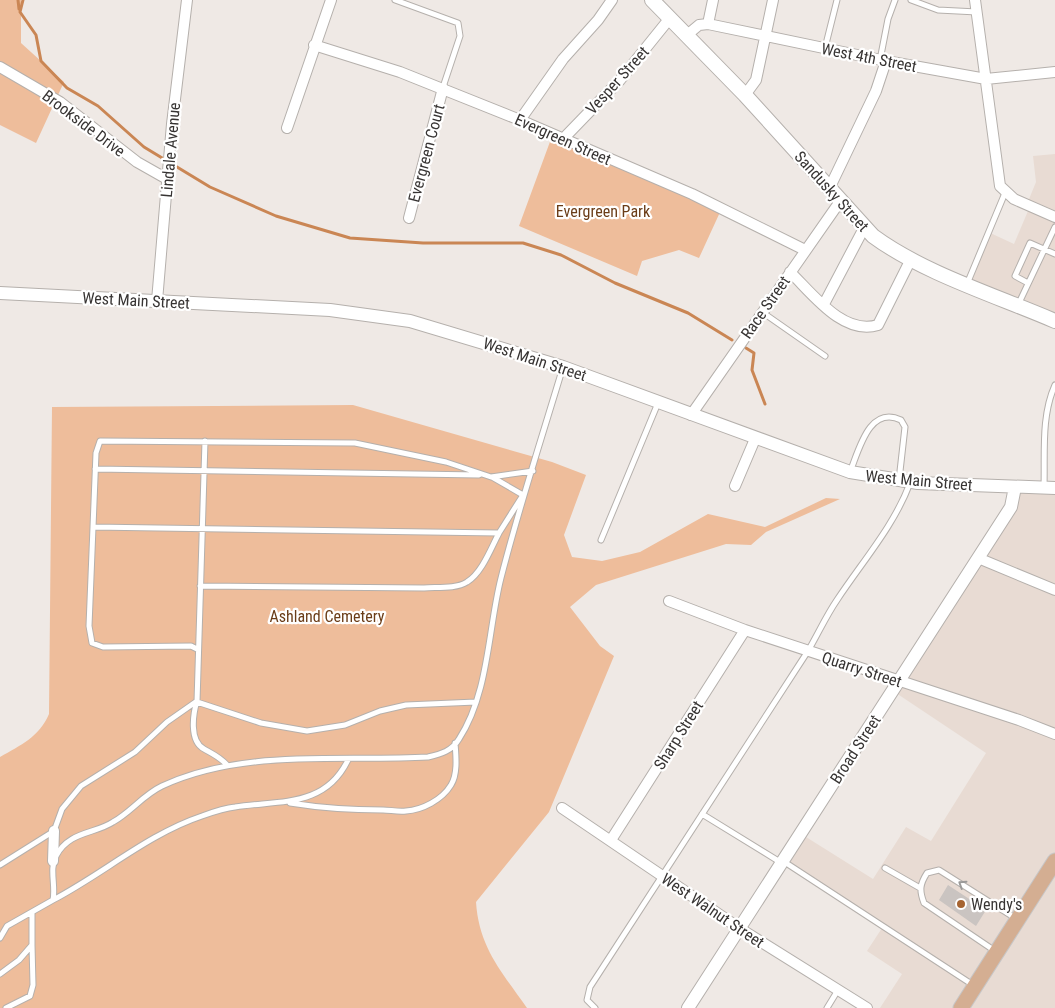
<svg xmlns="http://www.w3.org/2000/svg" width="1055" height="1008" viewBox="0 0 1055 1008" font-family="'Roboto Condensed',sans-serif">
	<rect width="100%" height="100%" fill="#efe9e5"/>
	<path fill="#e8dbd3" d="M1055 154V325L964 285 986 231 1014 244 1028 211 1025 209 1036 182 1033 156Z
		M1023 483H1055V1008H880L902 974 867 951 884 925 789 864 806 837 873 879 906 827 931 841 986 753 893 691Z"/>
	<path fill="#eebd9b" d="M0 0H21V43L64 82 36 143 0 125Z
		M551 139 721 210 699 258 679 250 642 261 637 276 519 226Z
		M353 405 552 462 586 475 564 535 572 557 602 561 640 552 708 514 765 527 826 498 840 499 766 532 751 545 726 544 596 585 570 607 600 646 614 656 549 812 476 902C479 948 502 972 527 1008H0V757C21 745 39 737 49 714L52 407Z"/>
	<g fill="none" stroke-linecap="round" stroke-linejoin="round">
		<path stroke="#ca8654" stroke-width="3" d="M18 0 19 9
			M23 0 20 12 36 35 41 61 67 88 98 106 144 147 210 187 276 216 350 238 423 243H523L561 255 615 283 688 313 732 340
			M746 348 754 353 752 370 765 404"/>
	</g>
	<path fill="#cac4c1" d="M948 885 986 910 976 926 939 900Z"/>
	<g fill="none" stroke-linecap="round" stroke-linejoin="round">
		<defs>
			<path id="service" d="M395 0 458 23 460 36 443 87
				M911 0 938 10 977 12
				M825 48 837 0
				M880 60 888 19 895 0
				M1028 283 1015 276 1030 243 1055 254
				M967 284 1005 193
				M1018 305 1055 227
				M762 312 825 356
				M205 441 197 702 261 723 307 731 345 725 380 711 406 705 476 702
				M95 469 479 475
				M850 472C859 450 869 405 901 420L905 427 899 480
				M1044 487C1045 453 1041 416 1055 385
				M93 527 499 533 523 495 492 477
				M601 540 658 403
				M200 586 424 588C437 587 456 589 467 582 482 573 491 548 499 533
				M197 649 191 646 103 647 92 643 89 626 96 453 100 441 355 443 446 462 491 477 533 471
				M197 701C193 714 189 741 204 749 213 754 220 757 227 765
				M290 803C321 808 351 810 383 810 390 810 398 812 406 811 422 810 442 800 451 785 458 774 456 756 455 743
				M702 814 780 862
				M783 861 973 985
				M0 865 54 831 62 809 81 786 135 752 167 722 197 701
				M885 868 920 888
				M53 900C103 874 148 834 202 816 213 812 224 808 235 807 279 800 325 808 348 760
				M0 938 7 926 53 900C56 886 49 869 56 856 69 831 95 834 113 822 131 812 143 795 162 786 244 748 340 762 428 757 441 754 452 751 459 739 489 693 488 629 501 578 519 507 542 437 563 367
				M995 951 924 903C919 890 920 884 927 873L939 870 1015 918
				M0 974 19 960 32 945V913
				M6 1008 30 996 33 985 32 945
				M595 1008 587 1000 590 987 808 651C818 634 826 616 837 600 862 562 894 526 910 483
				M827 1008 838 990"/>
			<path id="minor" d="M975 0 1000 186 1014 199 1055 217
				M708 24 713 0
				M687 35 699 25 708 24 886 61 986 79 1055 72
				M314 45 400 72 520 120 692 194 805 250
				M0 67 60 102 137 162 167 179
				M745 95 756 80 773 0
				M520 120 563 59 598 20 612 0
				M287 128 331 0
				M562 140 620 80 670 18
				M830 187 876 91 886 61
				M409 218 443 88
				M790 272C812 293 843 336 878 325L911 259
				M157 301 172 124 187 0
				M824 304 864 228
				M691 415 841 200
				M735 486 755 439
				M978 558 1055 590
				M669 601 745 630 1019 720 1055 734
				M562 808 739 928 867 1008
				M611 840 745 630
				M53 861 54 831"/>
			<path id="tertiary" d="M0 293 330 310 410 321 563 367 850 472 918 483 1055 488
				M688 1008 1011 507 1015 487"/>
			<path id="secondary" d="M652 0 745 95 873 236C923 273 997 296 1055 321"/>
			<path id="primary" d="M961 1008 1055 861"/>
		</defs>
		<use href="#service" stroke="#b5b0ac" stroke-width="7"/>
		<use href="#minor" stroke="#b5b0ac" stroke-width="12"/>
		<use href="#tertiary" stroke="#b5b0ac" stroke-width="14"/>
		<use href="#secondary" stroke="#b5b0ac" stroke-width="16"/>
		<use href="#primary" stroke="#c7c6c6" stroke-width="17"/>
		<use href="#service" stroke="#fff" stroke-width="5"/>
		<use href="#minor" stroke="#fff" stroke-width="10"/>
		<use href="#tertiary" stroke="#fff" stroke-width="12"/>
		<use href="#secondary" stroke="#fff" stroke-width="14"/>
		<use href="#primary" stroke="#d4ae92" stroke-width="15"/>
	</g>
	<defs><path id="oneway-chevron" d="M-2-3.5L2.5 0L-2 3.5" fill="none" stroke-width="1.6" stroke-linecap="round" stroke-linejoin="round" transform="scale(1.25)"/></defs>
	<use stroke="#9b9a99" href="#oneway-chevron" transform="translate(962 884) rotate(-147)"/>
	<circle fill="#a66431" stroke="#fff" stroke-width="2" cx="961" cy="904" r="5"/>
	<g text-anchor="middle" stroke-width="4.5" stroke-linejoin="round" paint-order="stroke">
		<g font-size="16" fill="#373433" stroke="#fff">
			<text transform="translate(869 57) rotate(11)" y="6">West 4th Street</text>
			<text transform="translate(617 80) rotate(-48)" y="6">Vesper Street</text>
			<text transform="translate(84 123) rotate(37)" y="6">Brookside Drive</text>
			<text transform="translate(563 139) rotate(24)" y="6">Evergreen Street</text>
			<text transform="translate(170 150) rotate(-85)" y="6">Lindale Avenue</text>
			<text transform="translate(426 153) rotate(-75)" y="6">Evergreen Court</text>
			<text transform="translate(832 191) rotate(48)" y="6">Sandusky Street</text>
			<text transform="translate(136 300) rotate(3)" y="6">West Main Street</text>
			<text transform="translate(765 307) rotate(-55)" y="6">Race Street</text>
			<text transform="translate(535 359) rotate(18)" y="6">West Main Street</text>
			<text transform="translate(919 480) rotate(5)" y="6">West Main Street</text>
			<text transform="translate(862 669) rotate(18)" y="6">Quarry Street</text>
			<text transform="translate(678 735) rotate(-58)" y="6">Sharp Street</text>
			<text transform="translate(855 749) rotate(-57)" y="6">Broad Street</text>
			<text transform="translate(713 910) rotate(34)" y="6">West Walnut Street</text>
		</g>
		<g font-size="16" fill="#6a3c17" stroke="#fff">
			<text x="603" y="217">Evergreen Park</text>
			<text x="327" y="622">Ashland Cemetery</text>
		</g>
		<g font-size="16" fill="#373433" stroke="#fff" text-anchor="start">
			<text x="971" y="910">Wendy's</text>
		</g>
	</g>
</svg>
